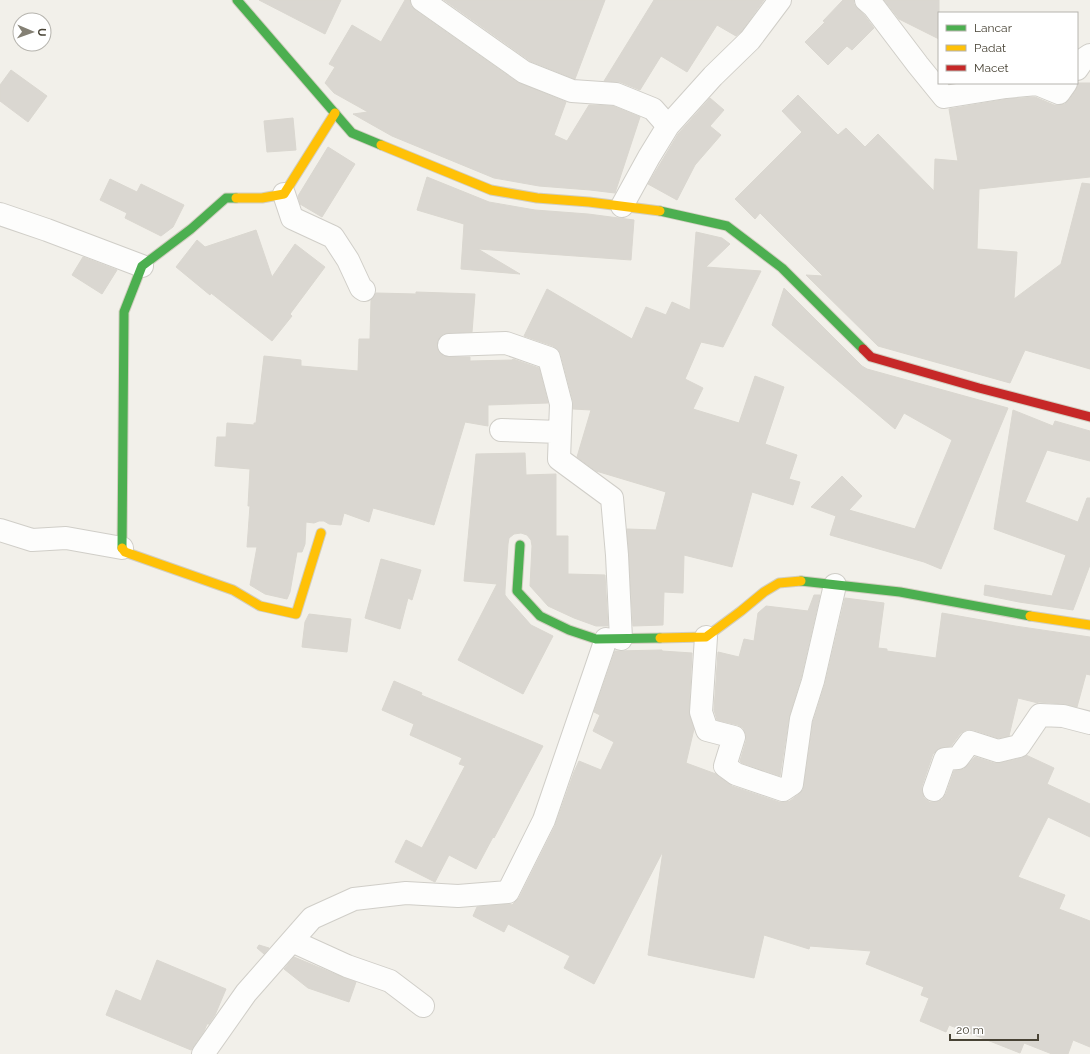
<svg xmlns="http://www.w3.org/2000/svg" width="1090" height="1054" viewBox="0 0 1090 1054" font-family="Raleway,sans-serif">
	<rect width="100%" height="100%" fill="#f2f0ea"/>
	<path fill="#dad7d1" stroke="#dad7d0" d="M259 0H341L325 34Z
		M405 0H410L411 6 415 10 517 82 566 102 554 135 567 141 589 105 613 106 640 117 615 193 590 190 539 186 494 178 392 136 353 114 368 112 334 93 325 83 335 67 329 64 352 25 381 42Z
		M444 0H605L575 79 530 61Z
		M654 0H764L741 32 736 36 717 25 687 72 661 56 640 90 620 82 604 81Z
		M843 0H854V4L858 9 865 16 874 28 852 50 847 46 828 65 805 42 825 22 823 21Z
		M884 0H939V39L899 19Z
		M11 70 47 96 28 122 0 101V85Z
		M1078 83H1090V177L979 189 977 249 1017 252 1014 299 1061 264 1082 183 1090 184V369L1025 350 1010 383 878 346 806 275 823 276 760 213 755 219 735 199 802 132 782 111 798 95 838 135 846 128 865 147 878 134 934 191 935 159 958 161 949 109 1008 99 1035 97 1054 105H1060L1065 104 1069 100 1076 90Z
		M710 98 724 110 710 126 721 135 695 165 677 200 648 184 678 134Z
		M293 118 296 150 267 152 264 121Z
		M328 147 355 164 322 217 300 204 298 196Z
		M427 177 489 202 535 210 588 214 634 220 631 260 478 249 520 274 461 269 464 224 417 210Z
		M110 179 137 192 141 184 184 205 173 227 161 236 125 218 127 213 100 200Z
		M256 230 272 277 295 244 325 267 290 314 292 316 272 341 211 293 210 295 176 267 197 240 205 247Z
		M696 232 722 238 730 244 706 267 761 271 723 347 701 342 685 379 703 388 693 409 739 423 755 376 784 387 765 444 797 455 789 479 800 482 793 505 752 492 732 567 684 555 683 593 664 592 663 625 633 626 627 529 656 530 666 492 596 471 577 457 591 410 573 409V401L561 355 558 350 553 346 524 336 547 289 632 339 646 307 666 315 672 302 690 310Z
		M83 257 117 270 102 294 72 275Z
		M784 288 862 366 867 369 1008 408 941 569 924 562 830 535 836 516 811 507 842 476 862 496 849 510 915 529 952 440 904 413 895 429 772 325Z
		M416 292 475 294 472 332 449 333 443 334 438 340 437 346 439 352 443 356 449 357H470V361L512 360 513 359 539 368 548 403 488 405V426L465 422 434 525 373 508 369 522 344 513 341 525 329 524 324 521H319L314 523 306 522 305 544 302 552H297L290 592 287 599 265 594 250 585 257 547H247L250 506H248L250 469 215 466 217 437H226L227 423 254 425V423H256L264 356 301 360V366L358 371 359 339H370L371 300 374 297 376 293 416 294Z
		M1013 410 1053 426 1055 421 1090 431V461L1047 450 1025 502 1078 522 1087 498H1090V565L1073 610 1019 602 984 595 985 585 1052 596 1066 555 994 529Z
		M525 453 526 475 556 474V536H568V574L605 575 608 626H596L574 618 548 606 530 586 532 546 531 540 527 535 521 533 514 534 509 538 508 544 505 590V595L508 599 531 625 553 636 523 694 458 660 497 584 464 581 476 454Z
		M381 559 421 570 412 600 408 598 400 629 365 618Z
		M814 595H820L801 678 789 717 780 776 742 763 740 761 746 741V734L743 728 738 725 717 720 714 710 718 652 739 657 744 639 754 641 758 613 766 606 808 611Z
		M845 598 884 603 878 648 887 649V651L936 658 942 613 1015 626 1090 637V675L1086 674 1077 707 1064 704 1038 702V703L1018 698 1009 736 998 738 974 730H966L960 734 951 746 944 747 938 749 933 754 922 786V792L924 798 929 802H936L942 800 946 794 954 771 964 769 975 757 994 763H1000L1022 758 1026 755 1054 768 1047 784 1090 804V837L1048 817 1018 877 1065 895 1059 909 1090 921V1047L1073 1040 1068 1054H1052L1024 1043 1020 1053 949 1025 946 1032 920 1021 929 998 921 995 924 987 866 964 871 951 810 946 809 949 764 935 754 978 648 955 663 851 594 984 564 968 570 956 508 924 504 932 473 916 477 907 510 904 512 905 519 898 555 826 574 772 579 761 601 770 614 742 593 731 600 715 594 712 615 651 662 650V651L692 653 689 711 694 729 686 763 716 774 718 776 732 786 779 802H784L790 801 799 794 803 790 804 786 813 722 825 684Z
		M309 614 351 619 347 652 302 647 305 622Z
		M394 681 422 693 421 695 543 746 494 838 493 837 476 869 449 855 435 882 395 862 406 840 422 848 465 766 459 764 462 758 410 735 414 724 382 710Z
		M259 945 269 948 264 954 257 948Z
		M294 957 342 977 356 982 349 1002 308 988 284 969Z
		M157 960 226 989 215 1015 209 1024H207L204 1031 191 1050 106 1015 116 990 141 1001Z"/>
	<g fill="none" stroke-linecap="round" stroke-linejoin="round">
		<defs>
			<path id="street" d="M422 0 524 72 572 91 616 94 653 109 668 126
				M866 0 874 7 918 65 944 97 1006 87 1037 84 1059 93 1066 83
				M1077 69 1084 59 1090 55
				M284 194 292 218 333 237 348 260 361 288 364 290
				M622 206 649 157 668 126 713 76 750 40 780 0
				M0 214 47 230 142 266
				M449 345 506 343 549 358 561 404 559 459 612 498 617 555 621 639
				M501 430 560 432
				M0 530 32 540 66 538 122 548
				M706 637 701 712 707 730 734 737 725 766 736 774 783 790 792 784 801 719 813 681 835 585
				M934 790 945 759 958 758 970 742 998 751 1019 746 1040 715 1063 716 1090 723
				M292 941 347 966 390 981 423 1006
				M203 1054 246 993 312 918 354 899 406 893 458 896 508 892 544 820 606 639"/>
			<path id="fast" d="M237 0 352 133 381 145
				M660 211 727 226 782 268 863 349
				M520 545 517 591 540 616 569 630 596 639 660 638
				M122 548 124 312 142 266 191 229 226 198H236
				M801 581 900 592 1030 616"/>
			<path id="slow" d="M381 145 491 190 537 198 589 202 660 211
				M236 198H262L284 194 335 113
				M122 548 125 552 233 590 260 606 296 614 321 533
				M1030 616 1090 625
				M660 638 706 637 741 611 764 592 779 583 801 581"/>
			<path id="jam" d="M863 349 871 357 979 388 1090 417"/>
		</defs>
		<use href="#street" stroke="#d0cec8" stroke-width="24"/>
		<use href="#fast" stroke="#d2cec0" stroke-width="11"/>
		<use href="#slow" stroke="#d2cec0" stroke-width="11"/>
		<use href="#jam" stroke="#d2cec0" stroke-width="11"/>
		<use href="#street" stroke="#fdfdfc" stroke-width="22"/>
		<use href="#fast" stroke="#4caf50" stroke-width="9"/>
		<use href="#slow" stroke="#ffc107" stroke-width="9"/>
		<use href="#jam" stroke="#c62828" stroke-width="9"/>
	</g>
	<rect x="938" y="12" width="140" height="72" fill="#ffffff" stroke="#b6b4ae"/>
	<rect x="946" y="25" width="20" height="6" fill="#4caf50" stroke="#b6b4ae"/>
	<text x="974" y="32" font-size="12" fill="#484335">Lancar</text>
	<rect x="946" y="45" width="20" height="6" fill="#ffc107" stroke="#b6b4ae"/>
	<text x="974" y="52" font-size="12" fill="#484335">Padat</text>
	<rect x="946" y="65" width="20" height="6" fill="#c62828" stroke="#b6b4ae"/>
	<text x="974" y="72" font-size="12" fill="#484335">Macet</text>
	<g transform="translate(32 32) rotate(92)"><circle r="19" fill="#ffffff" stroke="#b6b4ae"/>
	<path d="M0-3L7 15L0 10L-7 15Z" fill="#848074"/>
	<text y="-6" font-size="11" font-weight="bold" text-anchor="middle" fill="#484335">U</text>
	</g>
	<path d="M950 1034v6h88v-6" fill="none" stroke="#484335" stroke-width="2"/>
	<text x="956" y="1034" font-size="12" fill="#484335" stroke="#ffffff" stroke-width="3" paint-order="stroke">20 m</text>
</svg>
